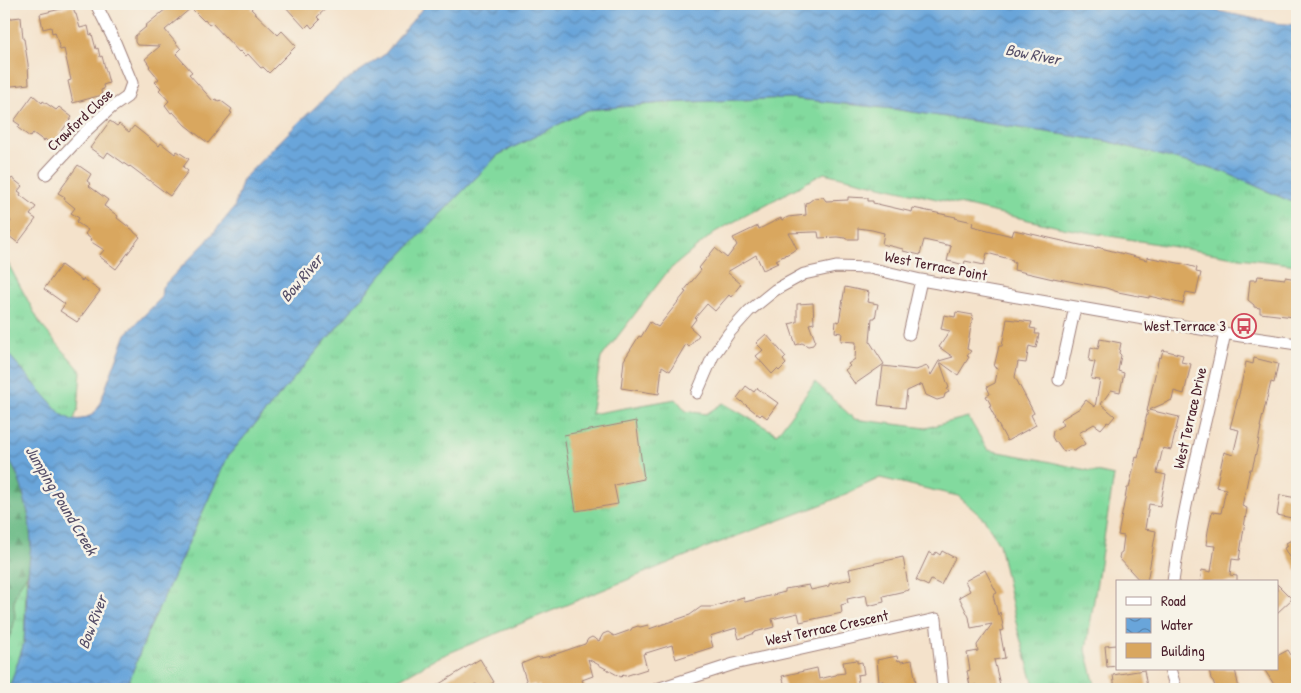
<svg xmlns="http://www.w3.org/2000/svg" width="1301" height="693" viewBox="0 0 1301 693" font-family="'Patrick Hand',sans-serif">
	<defs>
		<pattern id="grass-tufts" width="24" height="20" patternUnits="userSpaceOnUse" patternTransform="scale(1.25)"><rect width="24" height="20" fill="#82da9e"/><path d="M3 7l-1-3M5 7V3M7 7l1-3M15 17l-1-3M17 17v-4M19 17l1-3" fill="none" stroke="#72bb88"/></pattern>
		<pattern id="forest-firs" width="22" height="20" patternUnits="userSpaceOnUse" patternTransform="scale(1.25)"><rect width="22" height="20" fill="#69ba85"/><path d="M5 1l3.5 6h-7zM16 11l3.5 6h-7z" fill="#58976d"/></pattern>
		<pattern id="water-waves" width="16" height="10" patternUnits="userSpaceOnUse" patternTransform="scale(1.25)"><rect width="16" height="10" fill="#69a5da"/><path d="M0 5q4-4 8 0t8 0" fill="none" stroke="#5886b1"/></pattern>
	</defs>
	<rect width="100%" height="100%" fill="#f7f3e8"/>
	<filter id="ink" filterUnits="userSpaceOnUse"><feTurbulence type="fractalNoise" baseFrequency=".02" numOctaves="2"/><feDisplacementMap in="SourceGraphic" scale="10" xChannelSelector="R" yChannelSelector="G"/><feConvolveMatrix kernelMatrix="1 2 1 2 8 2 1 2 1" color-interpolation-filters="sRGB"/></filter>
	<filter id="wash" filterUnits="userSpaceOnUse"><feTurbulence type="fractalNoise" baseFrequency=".0096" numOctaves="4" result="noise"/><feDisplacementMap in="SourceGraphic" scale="20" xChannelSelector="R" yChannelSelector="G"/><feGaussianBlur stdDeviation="1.12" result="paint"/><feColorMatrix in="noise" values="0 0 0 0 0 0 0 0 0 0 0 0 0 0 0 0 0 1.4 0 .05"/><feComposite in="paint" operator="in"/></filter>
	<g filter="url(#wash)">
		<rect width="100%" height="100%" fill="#f4e2cb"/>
		<path fill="url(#grass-tufts)" stroke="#667c64" d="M789 98 893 109 1106 141 1224 172 1292 202 1297 203V265L1240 258 1063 228 824 173 715 232 668 271 601 358 591 414 676 399 686 411 706 414 723 403 777 434 815 382 854 419 926 428 968 417 988 450 1037 459 1114 476 1086 650 1096 689H1035L1018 631 999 544 985 520 958 496 880 478 826 503 710 546 439 657 382 689H126L147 634 228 456 382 274 498 155 587 110 664 103Z
			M4 256 41 325 81 371 78 409 28 535 24 643 9 689H4Z"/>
		<path fill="url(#forest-firs)" stroke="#5a6c58" d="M4 450C26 483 36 532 28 572 27 577 22 581 20 585 17 590 14 598 14 603 13 607 15 611 15 615 15 626 9 638 4 648Z"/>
		<path fill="url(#water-waves)" stroke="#5a6282" d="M426 4H1184L1275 23 1297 25V203L1292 202 1224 172 1106 141 893 109 789 98 664 103 587 110 498 155 382 274 228 456 147 634 126 689H9L24 643 28 574 31 543 29 517 22 489 17 474 4 450V349L61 414 72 420 82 419 92 415 98 408 126 334 161 298 162 287 206 242 234 208 243 179 298 123 339 85 384 55Z"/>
		<g id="blocks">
			<path fill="#d9a75f" d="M172 4H256L251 9 278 35 282 31 296 46 269 73 263 67 261 68 248 54 245 56 240 51 239 52 212 23 209 25 205 20 204 21 191 8 165 30 181 49 176 54 192 72 189 74 213 101 215 99 219 101 220 100 232 109 230 112 232 113 208 143 185 125 173 112 171 113 165 105 169 101 159 90 161 88 155 82 159 79 149 67 150 66 145 59 160 46 137 45 135 42V36L146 27 145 26Z
				M283 4H331L317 17 320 20 312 28 309 24 305 28Z
				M73 6 75 14H76L80 28 88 26 90 35 92 34 96 49 98 48 100 57 102 56 109 83 103 85 104 89 101 90 102 95 73 103 68 81 71 80 64 49 60 50 55 32 52 33 51 27 43 29 40 14Z
				M21 17 23 39H24L28 64 29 84 4 87V19Z
				M33 95 42 103 43 101 56 110 59 107 72 117 52 145 45 139 44 141 33 133 30 137 18 128 20 125 14 121Z
				M110 121 117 126 119 124 129 132 134 126 159 146 161 143 175 154 177 151 189 159 183 167 188 171 170 196 130 166 129 167 108 152 104 158 90 148Z
				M78 165 91 174 87 181 91 184 89 186 108 200 104 206 118 216 117 218 134 231V232L140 237 116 269 99 256 104 250 90 241 91 239 85 234 88 230 76 222 79 218 71 213 75 208 64 199 65 197 58 193Z
				M12 178 22 186 18 191 21 193 20 195 36 207 30 215 36 219 18 243 9 236 11 232 6 228 11 221 4 216V189Z
				M823 197 826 201 848 200V197L868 198V201H873V203L912 212 913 208 956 217 955 218 973 222 972 226 1012 236 1014 230 1080 245 1097 248V247L1147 260V257L1183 264 1197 268 1196 272 1201 273 1196 294 1186 292 1183 304 1149 296V298L1118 292 1106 288 1053 278V279L1014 270 1015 262H1012L1013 260 987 253 984 265 965 261 964 265 953 262 947 261 951 246 924 240 920 255 903 251V249L882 244 884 233 872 230 858 228V239H846L845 238 837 237 819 238 818 232H814L789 233 797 249 776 260 778 263 763 270 756 255 727 272 741 284 731 297 729 295 715 311 707 304 695 318 696 319 690 327 699 335 689 347 686 344 670 371 662 366 659 394 621 388 624 360 639 336 641 337 650 322 658 327 686 292 684 291 701 270 699 268 715 248 727 258 737 245 733 238 758 226 759 229 781 218 782 220 788 217 806 215 805 203 809 202 814 198Z
				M61 265 82 281 83 279 100 291 77 322 60 311 65 304 44 289Z
				M1258 276 1285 279V277L1297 279V305H1296L1294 317 1260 313V308L1254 307V305L1248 300 1250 280H1257Z
				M845 287 869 292 867 302 878 304 875 318H872L870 342 884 364 855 384 845 370 850 366 848 364 855 359 856 342 841 341 842 333 835 332 836 321 839 322Z
				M813 303 814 323 809 324 815 340 813 345 808 346 802 343 796 345 789 324 797 322V304Z
				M956 312 973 315 967 349 971 351 967 356 969 357 958 375 940 362 949 388 947 389 949 392 945 394 944 398 937 400 926 395 922 384 907 391 905 408 878 405 883 366 916 370 927 366 931 375 939 361 953 357 939 347 950 331 941 329 944 315 955 317Z
				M1007 319 1032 322 1030 328 1036 329 1035 334H1039L1036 348 1029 346 1026 363 1018 362 1015 377 1034 413 1031 415 1036 425 1007 441 995 419H996L989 406 991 405 986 396 990 394 987 387 995 383 998 368 994 367 999 346H1002Z
				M766 334 786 357 783 360 786 364 779 371 777 369 772 374 756 356 763 350 756 343Z
				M1100 339 1121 343 1119 353 1121 355 1118 371 1124 373 1120 392 1111 390 1101 404 1115 416 1109 423 1107 422 1101 429 1094 424 1079 433 1085 444 1074 451 1069 450 1064 452 1057 442H1055L1052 437 1053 431 1063 425 1060 420 1080 408 1086 400 1095 407 1100 380 1091 379 1095 362 1089 361 1091 347 1098 349Z
				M1163 350 1183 355 1181 362 1191 364 1184 394 1174 391 1172 400 1149 410 1179 417 1171 450 1163 448 1157 473 1166 475 1160 506 1149 504 1145 529 1156 531 1147 582H1141L1119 558 1120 553 1122 552 1124 536 1118 535 1127 488H1129L1136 457 1138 458 1146 422H1145L1148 411H1147L1159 357 1161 358Z
				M1254 358 1278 364 1274 383 1271 382 1260 427H1261L1257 449 1252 469H1250L1242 506 1247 508 1239 560 1232 559 1230 575 1237 576V582H1200L1202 570 1211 572 1215 546 1206 545 1208 531 1212 512 1221 513 1226 489 1216 487 1224 452 1233 455 1239 430 1230 428 1239 394 1246 362 1253 364Z
				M746 386 754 392 757 388 778 403 767 418 762 414 760 416 737 398Z
				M636 421 644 479 614 485 618 504 576 511 564 435Z
				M1280 495 1297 498V519L1277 515Z
				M1297 537V572L1284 548 1288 546 1286 543Z
				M942 551 955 558 941 585 931 580 928 586 916 580 929 552 934 555 936 552 940 555Z
				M903 557 909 590 883 596 884 602 868 606 866 595 847 599 848 603 841 605 842 613 800 622 798 613 772 619 774 627 755 632V633L739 639 736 628 710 636 713 647 676 659 672 645 643 654 647 669 625 676 623 675 621 677 588 659 593 676 582 680 586 689H540L539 685 535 687V684L528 686 521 664 538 657 539 658 547 657 585 644 588 639 592 637 599 641 603 634 608 632 614 636 631 630 632 628 638 626 640 627 648 625 649 629 690 615 701 607H713L743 597 745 602 785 592V589L809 585 811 590 829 586V584L851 579 849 569Z
				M985 570 997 593 993 595 998 615 1000 612 1004 630 1000 631 1005 658 994 660 1001 689H977L976 685 970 686 967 671 970 670 967 653 978 651 977 645 992 624 971 628 969 617 959 597 970 591 965 581Z
				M1277 584 1292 599 1277 613Z
				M1117 645V666L1107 667 1105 646Z
				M1288 650 1297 665V689H1277L1264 669H1277V656Z
				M897 656 898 661 900 660 901 662 912 660 917 689H884L883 681 879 682 877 660Z
				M480 659 494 682 483 689H479L476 684 468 689H431Z
				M857 660V663L862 662 864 674 857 675 859 689H786L782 676 817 668 819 679 836 675 837 674 845 673 843 662Z
				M1209 669H1235L1239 689H1216L1213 681 1211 679Z
				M1144 670 1147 687 1140 688V689H1115L1113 675Z"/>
		</g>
	</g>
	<g filter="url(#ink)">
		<use href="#blocks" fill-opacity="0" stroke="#9f807b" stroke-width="1"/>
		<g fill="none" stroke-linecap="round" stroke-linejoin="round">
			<defs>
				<path id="street" d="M46 174 86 131 111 108 127 97 132 83 115 42 96 4
					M909 334 921 280
					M1059 380 1075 307
					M697 393 713 356 729 333 749 311 775 290 804 274 836 267 869 268 921 280 1075 307 1241 336 1297 344
					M1173 582C1184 497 1208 416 1225 333
					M1170 669 1176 689
					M657 689 734 664 936 619 943 689"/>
			</defs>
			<use href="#street" stroke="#9f807b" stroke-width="13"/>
			<use href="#street" stroke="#fff" stroke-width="11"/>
		</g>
	</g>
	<defs>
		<symbol id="bus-ring" viewBox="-11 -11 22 22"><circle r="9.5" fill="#f7f3e8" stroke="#d1495b" stroke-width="1.5"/><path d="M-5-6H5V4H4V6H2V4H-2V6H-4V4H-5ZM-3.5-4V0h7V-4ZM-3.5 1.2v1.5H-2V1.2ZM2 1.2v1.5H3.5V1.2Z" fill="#d1495b"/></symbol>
	</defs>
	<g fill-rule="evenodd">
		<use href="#bus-ring" x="1230" y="312" width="28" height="28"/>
	</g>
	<g text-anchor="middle" stroke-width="5" stroke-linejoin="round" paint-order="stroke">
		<g font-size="15" fill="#4a1f2b" stroke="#f7f3e8">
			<text transform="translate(80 120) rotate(-43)" y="5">Crawford Close</text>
			<text transform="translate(936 266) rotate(11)" y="5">West Terrace Point</text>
			<text transform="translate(1190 418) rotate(-77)" y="5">West Terrace Drive</text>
			<text transform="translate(827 628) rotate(-12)" y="5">West Terrace Crescent</text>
		</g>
		<g font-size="15" fill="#4a1f2b" stroke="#f7f3e8" text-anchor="end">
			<text x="1226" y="331">West Terrace 3</text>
		</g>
		<g font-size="16" font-style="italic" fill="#554e68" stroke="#f7f3e8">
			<text transform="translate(1033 54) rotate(11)" y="6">Bow River</text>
			<text transform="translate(301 278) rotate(-50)" y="6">Bow River</text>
			<text transform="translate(62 500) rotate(59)" y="6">Jumping Pound Creek</text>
			<text transform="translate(92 622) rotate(-69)" y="6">Bow River</text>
		</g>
	</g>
	<rect width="1301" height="693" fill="none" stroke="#f7f3e8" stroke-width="20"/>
	<rect x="1116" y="580" width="162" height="90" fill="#f7f3e8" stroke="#b29e9c"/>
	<rect x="1126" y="597" width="25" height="8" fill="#ffffff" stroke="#b29e9c"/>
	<text x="1161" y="606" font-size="15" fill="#4a1f2b">Road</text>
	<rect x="1126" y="618" width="25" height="15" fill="url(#water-waves)" stroke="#b29e9c"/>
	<text x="1161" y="630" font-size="15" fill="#4a1f2b">Water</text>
	<rect x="1126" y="643" width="25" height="15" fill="#d9a75f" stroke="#b29e9c"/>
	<text x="1161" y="656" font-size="15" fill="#4a1f2b">Building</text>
</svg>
